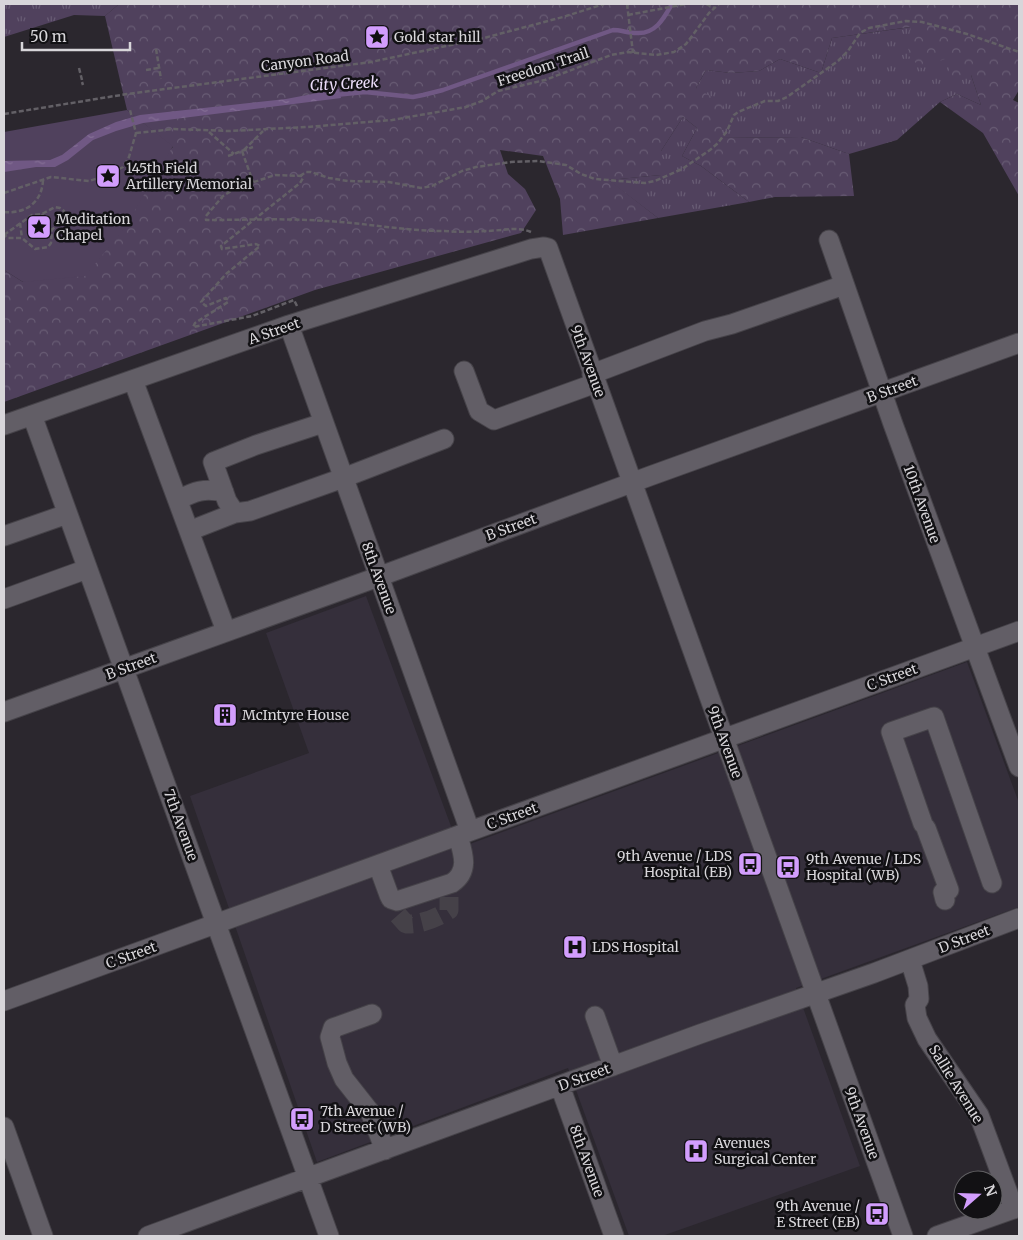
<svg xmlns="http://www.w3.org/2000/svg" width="1023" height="1240" viewBox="0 0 1023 1240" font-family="Merriweather,serif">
	<defs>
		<pattern id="grass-tufts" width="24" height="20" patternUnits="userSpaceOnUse" patternTransform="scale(1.25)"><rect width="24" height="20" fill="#50415d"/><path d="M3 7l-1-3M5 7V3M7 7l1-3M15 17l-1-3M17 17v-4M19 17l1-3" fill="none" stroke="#685c74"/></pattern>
		<pattern id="forest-crowns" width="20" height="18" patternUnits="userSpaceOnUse" patternTransform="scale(1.25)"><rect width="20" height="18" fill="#50415d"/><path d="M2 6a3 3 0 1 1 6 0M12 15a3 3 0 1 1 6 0" fill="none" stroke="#685c74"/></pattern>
		<pattern id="water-ripples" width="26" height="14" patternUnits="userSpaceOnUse" patternTransform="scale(1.25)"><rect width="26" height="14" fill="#705884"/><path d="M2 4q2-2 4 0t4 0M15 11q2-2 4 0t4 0" fill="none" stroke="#846f95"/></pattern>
	</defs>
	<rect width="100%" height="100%" fill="#2b272e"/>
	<path fill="#352f3b" d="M366 596 459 848 967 662 1019 803V907L796 988 860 1166 662 1236H629L568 1068 317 1162 190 796 309 753 266 633Z"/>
	<path fill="url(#grass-tufts)" d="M4 4H119L105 16 74 15 4 37Z
		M911 27 954 56 971 75 981 105 957 94 940 102 897 140 849 154 801 137 720 138 696 88 706 70 731 73 759 71 780 59 821 73 832 38Z
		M683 117 697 128 682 156 701 166 749 202 658 218 608 180 661 175V151Z"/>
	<path fill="url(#forest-crowns)" d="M119 4H1019V90L1013 100 1019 103V196L983 133 940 102 957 94 981 105 971 75 947 76 953 56 921 68 908 55 910 27 832 38 821 73 780 59 759 71 731 73 706 70 696 88 723 103 721 138 801 137 849 154 854 196 775 197 749 202 701 166 682 156 697 128 683 117 661 151V175L609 180 658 218 563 235 560 199 543 156 500 150 508 174 525 189 536 210 521 233 315 290 4 402V270L23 282 173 147 127 110 105 16Z"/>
	<path fill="#50415d" d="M127 110 173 146 123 230 85 276 23 282 4 270V132Z"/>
	<path fill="url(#water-ripples)" d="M339 89 341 98 143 123 116 131 93 140 68 160 55 167H36L4 172V161L50 160 62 155 89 134 116 122 140 115 286 99Z"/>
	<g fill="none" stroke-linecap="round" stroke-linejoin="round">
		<path stroke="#705884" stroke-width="4.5" d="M335 95 365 92 413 97 423 95 443 90 613 30C621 30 628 33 637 33 656 34 664 18 672 4"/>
		<path stroke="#454148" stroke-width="19" stroke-dasharray="19 9" stroke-linecap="butt" d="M398 915 406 924C419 925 438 918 449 910V897"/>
		<defs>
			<path id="minor" d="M829 240 893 424 1019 767
				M289 325 470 831
				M464 371 479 411 494 420 596 383
				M592 374 705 331 732 324 844 285
				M133 380 226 631
				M32 415 329 1236
				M4 425 289 325 531 249 544 247 548 248 903 1236
				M178 500C195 491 204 488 224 492
				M235 513 227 501 213 462 256 445 323 423
				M189 531 235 513 250 511 343 478 444 439
				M4 536 67 514
				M4 599 87 569
				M4 712 378 577 650 476 1019 343
				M923 824 891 732 934 717 992 883
				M926 828 949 890 943 892 945 900
				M378 865 389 895 391 899 397 901 452 883C470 871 463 853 458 836
				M910 960 918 986 919 999 915 1005 917 1018 927 1039 979 1115 1014 1209
				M4 1001 1019 631
				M372 1014 333 1028 330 1037 337 1063 344 1079 370 1112 385 1150
				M595 1016 613 1066
				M560 1086 614 1236
				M4 1127 43 1236
				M148 1236 700 1034 874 973 1019 918
				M937 1236 1019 1207"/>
		</defs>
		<use href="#minor" stroke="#464349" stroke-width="21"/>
		<path stroke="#636066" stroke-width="2.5" stroke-dasharray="5 2.5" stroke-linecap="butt" d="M627 4 633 53
			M706 4 714 8
			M628 15 686 4
			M156 49 161 79
			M79 68 82 80
			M146 70 159 68
			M82 82 83 85
			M4 114 127 94 371 62 484 38 563 17 604 4
			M209 132 234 154
			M136 133 174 129 229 131 307 127 392 120 466 107 482 101 498 91 545 80 611 55 628 52 656 55 674 52 686 44 709 13 719 4
			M244 150 263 131
			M242 151 253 182
			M228 156 253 147
			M300 176 306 172H311L329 178 348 181 389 182 421 188 432 186 462 171 476 167 511 162 538 161 566 165 581 174 595 179 645 183 655 181 682 169 710 150 718 143 727 131 734 115 738 112 765 101H778L787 97 838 61 848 51 860 33 869 28 906 21 922 22 967 34 1019 52
			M4 193 51 177 89 181 108 175 123 167 129 157 136 133 130 110
			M4 212C25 214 42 203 43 180
			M42 214 51 230
			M20 223 22 238
			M4 235 32 215 42 214 55 207 60 208 64 211 65 215 52 230 51 243 48 247 35 249 22 238H8L4 235
			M297 306 294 300 252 316 193 327 195 323 228 302 226 298 206 306 201 302 226 274 260 246 256 244 222 249 221 246 300 183 303 178 302 176 275 175 236 188 223 196 206 216V220H208C247 220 287 218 326 221 366 223 404 231 444 231 458 232 472 232 486 231 500 231 518 226 531 232"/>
		<use href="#minor" stroke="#625e66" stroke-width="19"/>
	</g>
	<defs>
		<symbol id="sight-square" viewBox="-11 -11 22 22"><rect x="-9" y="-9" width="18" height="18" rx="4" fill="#d29dfd" stroke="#121114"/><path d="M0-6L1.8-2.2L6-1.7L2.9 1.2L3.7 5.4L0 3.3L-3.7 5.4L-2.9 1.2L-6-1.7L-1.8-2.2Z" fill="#111"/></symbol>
		<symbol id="building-square" viewBox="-11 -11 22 22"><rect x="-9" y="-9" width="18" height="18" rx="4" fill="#d29dfd" stroke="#121114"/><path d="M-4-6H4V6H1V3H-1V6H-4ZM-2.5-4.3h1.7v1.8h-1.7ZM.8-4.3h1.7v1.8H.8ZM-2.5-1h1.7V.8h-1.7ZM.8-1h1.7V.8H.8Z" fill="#111"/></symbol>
		<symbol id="bus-square" viewBox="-11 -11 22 22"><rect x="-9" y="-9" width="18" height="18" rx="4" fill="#d29dfd" stroke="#121114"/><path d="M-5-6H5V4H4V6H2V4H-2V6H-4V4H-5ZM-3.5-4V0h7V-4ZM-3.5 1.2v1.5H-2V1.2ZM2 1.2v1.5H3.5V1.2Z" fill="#111"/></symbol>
		<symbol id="hospital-square" viewBox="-11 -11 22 22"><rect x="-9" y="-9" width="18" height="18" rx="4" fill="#d29dfd" stroke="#121114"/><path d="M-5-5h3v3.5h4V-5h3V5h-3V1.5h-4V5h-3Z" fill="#111"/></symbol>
	</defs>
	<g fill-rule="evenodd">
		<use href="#sight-square" x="363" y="23" width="28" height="28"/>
		<use href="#sight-square" x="94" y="162" width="28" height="28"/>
		<use href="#sight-square" x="25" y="213" width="28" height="28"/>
		<use href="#building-square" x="211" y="701" width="28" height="28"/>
		<use href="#bus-square" x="736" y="850" width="28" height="28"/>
		<use href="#bus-square" x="774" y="853" width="28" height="28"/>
		<use href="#hospital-square" x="561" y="933" width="28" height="28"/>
		<use href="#bus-square" x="288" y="1105" width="28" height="28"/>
		<use href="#hospital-square" x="682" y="1137" width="28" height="28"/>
		<use href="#bus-square" x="863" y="1200" width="28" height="28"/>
	</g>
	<g text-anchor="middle" stroke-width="5" stroke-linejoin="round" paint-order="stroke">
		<g font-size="14" fill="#d8d6da" stroke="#121114" text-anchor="start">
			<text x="394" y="42">Gold star hill</text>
			<text x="126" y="173">145th Field<tspan x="126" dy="16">Artillery Memorial</tspan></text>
			<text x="56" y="224">Meditation<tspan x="56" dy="16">Chapel</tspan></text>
			<text x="242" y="720">McIntyre House</text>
			<text x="732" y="861" text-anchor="end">9th Avenue / LDS<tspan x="732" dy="16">Hospital (EB)</tspan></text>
			<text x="806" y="864">9th Avenue / LDS<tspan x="806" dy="16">Hospital (WB)</tspan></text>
			<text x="592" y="952">LDS Hospital</text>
			<text x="320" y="1116">7th Avenue /<tspan x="320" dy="16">D Street (WB)</tspan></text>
			<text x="714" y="1148">Avenues<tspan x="714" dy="16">Surgical Center</tspan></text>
			<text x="860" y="1211" text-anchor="end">9th Avenue /<tspan x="860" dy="16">E Street (EB)</tspan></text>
		</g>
		<g font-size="14" fill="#d8d6da" stroke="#121114">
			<text transform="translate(305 61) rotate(-7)" y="5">Canyon Road</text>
			<text transform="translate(543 67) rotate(-18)" y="5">Freedom Trail</text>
			<text transform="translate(274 331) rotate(-19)" y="5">A Street</text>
			<text transform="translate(588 361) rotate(70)" y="5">9th Avenue</text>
			<text transform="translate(892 389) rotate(-20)" y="5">B Street</text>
			<text transform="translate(922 504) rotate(70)" y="5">10th Avenue</text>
			<text transform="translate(511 527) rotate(-20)" y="5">B Street</text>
			<text transform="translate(379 578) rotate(70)" y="5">8th Avenue</text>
			<text transform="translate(131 666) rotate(-20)" y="5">B Street</text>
			<text transform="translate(892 677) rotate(-20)" y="5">C Street</text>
			<text transform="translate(725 742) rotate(70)" y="5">9th Avenue</text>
			<text transform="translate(512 816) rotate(-20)" y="5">C Street</text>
			<text transform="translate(181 825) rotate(70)" y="5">7th Avenue</text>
			<text transform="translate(964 939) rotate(-21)" y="5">D Street</text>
			<text transform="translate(131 955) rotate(-20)" y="5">C Street</text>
			<text transform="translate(584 1077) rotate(-20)" y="5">D Street</text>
			<text transform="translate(956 1084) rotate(58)" y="5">Sallie Avenue</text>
			<text transform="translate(862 1123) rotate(70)" y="5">9th Avenue</text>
			<text transform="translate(587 1161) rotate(70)" y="5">8th Avenue</text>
		</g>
		<g font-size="15" font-style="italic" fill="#ecddfa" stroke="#121114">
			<text transform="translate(344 84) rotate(-3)" y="5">City Creek</text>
		</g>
	</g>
	<rect width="1023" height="1240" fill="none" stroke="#d8d6da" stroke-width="10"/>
	<g transform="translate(978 1195) rotate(70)"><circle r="24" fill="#121114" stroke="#616063"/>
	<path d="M0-4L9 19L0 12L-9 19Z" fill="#d29dfd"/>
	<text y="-8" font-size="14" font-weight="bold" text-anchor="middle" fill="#d8d6da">N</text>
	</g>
	<path d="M22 42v8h108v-8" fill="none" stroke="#d8d6da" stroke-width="2.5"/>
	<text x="30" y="42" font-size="15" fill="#d8d6da" stroke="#121114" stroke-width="4" paint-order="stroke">50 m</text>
</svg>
